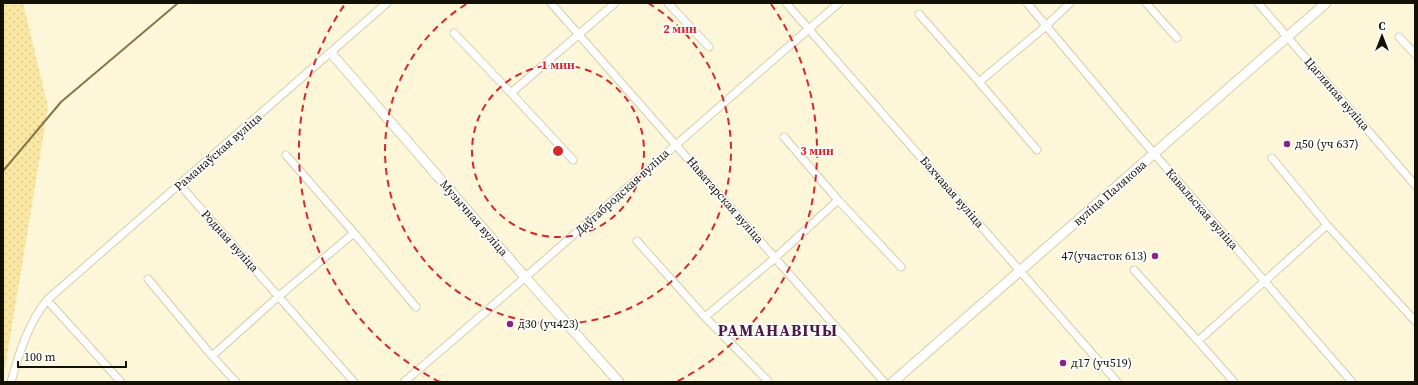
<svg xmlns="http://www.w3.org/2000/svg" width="1418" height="385" viewBox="0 0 1418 385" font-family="'Source Serif 4',serif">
	<defs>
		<pattern id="park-dots" width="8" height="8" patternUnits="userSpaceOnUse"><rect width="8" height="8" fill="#fbe7a4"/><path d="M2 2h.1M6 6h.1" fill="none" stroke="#d6c58c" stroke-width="1.8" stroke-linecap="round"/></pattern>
	</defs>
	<rect width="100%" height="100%" fill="#fef6d9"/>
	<path fill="url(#park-dots)" d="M3 3H23L48 107 3 380Z"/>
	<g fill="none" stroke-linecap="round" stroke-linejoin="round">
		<path stroke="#867846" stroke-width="2" d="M3 171 61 102 178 3"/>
		<defs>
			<path id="street" d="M551 3 884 382
				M668 3 709 47
				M786 3 1117 382
				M1027 3 1138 135 1352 382
				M1146 3 1177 38
				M1258 3 1415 185
				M919 14 979 82 1046 26 1070 3
				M454 33 511 93 615 3
				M1399 37 1415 54
				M979 82 1037 150
				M511 93 573 160
				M180 185 354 382
				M838 200 901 267
				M1327 225 1415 321
				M354 233 416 307
				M637 241 705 317 775 258 838 200 784 137
				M1134 270 1198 341 1327 225 1272 158
				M148 279 212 356 279 296 354 233 286 155
				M47 300 121 382
				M705 317 767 380
				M1198 341 1234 382
				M212 356 236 382
				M11 382C19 353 28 324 47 300L387 3
				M404 382C551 257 693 128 839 3"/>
			<path id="secondary" d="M331 53 526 278 619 382
				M893 382 1326 3"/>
		</defs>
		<use href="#street" stroke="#d6cca9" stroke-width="9"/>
		<use href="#secondary" stroke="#d6cca9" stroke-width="11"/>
		<use href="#street" stroke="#fff" stroke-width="7"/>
		<use href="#secondary" stroke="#fff" stroke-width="9"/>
	</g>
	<g fill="none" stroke="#d62828" stroke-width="2" stroke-dasharray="7 5">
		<circle cx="558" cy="151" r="86"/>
		<path d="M648 3A173 173 0 1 1 468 3"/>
		<path d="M440 382A259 259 0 0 1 345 4M771 4A259 259 0 0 1 676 382"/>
	</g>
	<g fill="#8c2287" stroke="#fff" stroke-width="1.5">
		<circle cx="1287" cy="144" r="4"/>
		<circle cx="1155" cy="256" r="4"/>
		<circle cx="510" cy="324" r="4"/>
		<circle cx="1063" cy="363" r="4"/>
	</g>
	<g text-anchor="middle" stroke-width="3.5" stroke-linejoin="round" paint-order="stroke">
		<g font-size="12" fill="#131004" stroke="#fff">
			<text transform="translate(1337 94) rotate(49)" y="4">Цагляная вуліца</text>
			<text transform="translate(218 152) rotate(-41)" y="4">Раманаўская вуліца</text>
			<text transform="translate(622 192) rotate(-42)" y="4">Даўгабродская вуліца</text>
			<text transform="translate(952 192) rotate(49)" y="4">Бахчавая вуліца</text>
			<text transform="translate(1110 193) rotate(-41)" y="4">вуліца Палякова</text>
			<text transform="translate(725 200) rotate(49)" y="4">Наватарская вуліца</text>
			<text transform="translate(1202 209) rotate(49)" y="4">Кавальская вуліца</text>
			<text transform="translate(474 218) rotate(49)" y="4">Музычная вуліца</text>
			<text transform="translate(230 241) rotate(48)" y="4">Родная вуліца</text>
		</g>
		<g font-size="12" fill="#131004" stroke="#fff" text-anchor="start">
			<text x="1295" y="148">д50 (уч 637)</text>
			<text x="1147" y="260" text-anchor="end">47(участок 613)</text>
			<text x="518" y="328">д30 (уч423)</text>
			<text x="1071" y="367">д17 (уч519)</text>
		</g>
		<g font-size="16" font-weight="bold" letter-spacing="1" fill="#4c1a49" stroke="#fff">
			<text x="778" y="336">РАМАНАВІЧЫ</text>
		</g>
	</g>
	<circle cx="558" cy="151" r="6" fill="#d62828" stroke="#fff" stroke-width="2"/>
	<g font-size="12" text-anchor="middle" font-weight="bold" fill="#d62828" stroke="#fff" stroke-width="3.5" stroke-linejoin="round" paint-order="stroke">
		<text x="680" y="33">2 мин</text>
		<text x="558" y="69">1 мин</text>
		<text x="817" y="155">3 мин</text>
	</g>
	<rect width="1418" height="385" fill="none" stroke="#131004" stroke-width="8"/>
	<g transform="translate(1382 36)" stroke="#ffffff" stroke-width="3" paint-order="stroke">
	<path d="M0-3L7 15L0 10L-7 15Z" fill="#131004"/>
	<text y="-6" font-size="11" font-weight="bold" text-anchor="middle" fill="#131004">С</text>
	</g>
	<path d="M18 361v6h108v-6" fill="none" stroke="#131004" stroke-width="2"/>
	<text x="24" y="361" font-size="12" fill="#131004" stroke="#ffffff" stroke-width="3" paint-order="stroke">100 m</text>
</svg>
